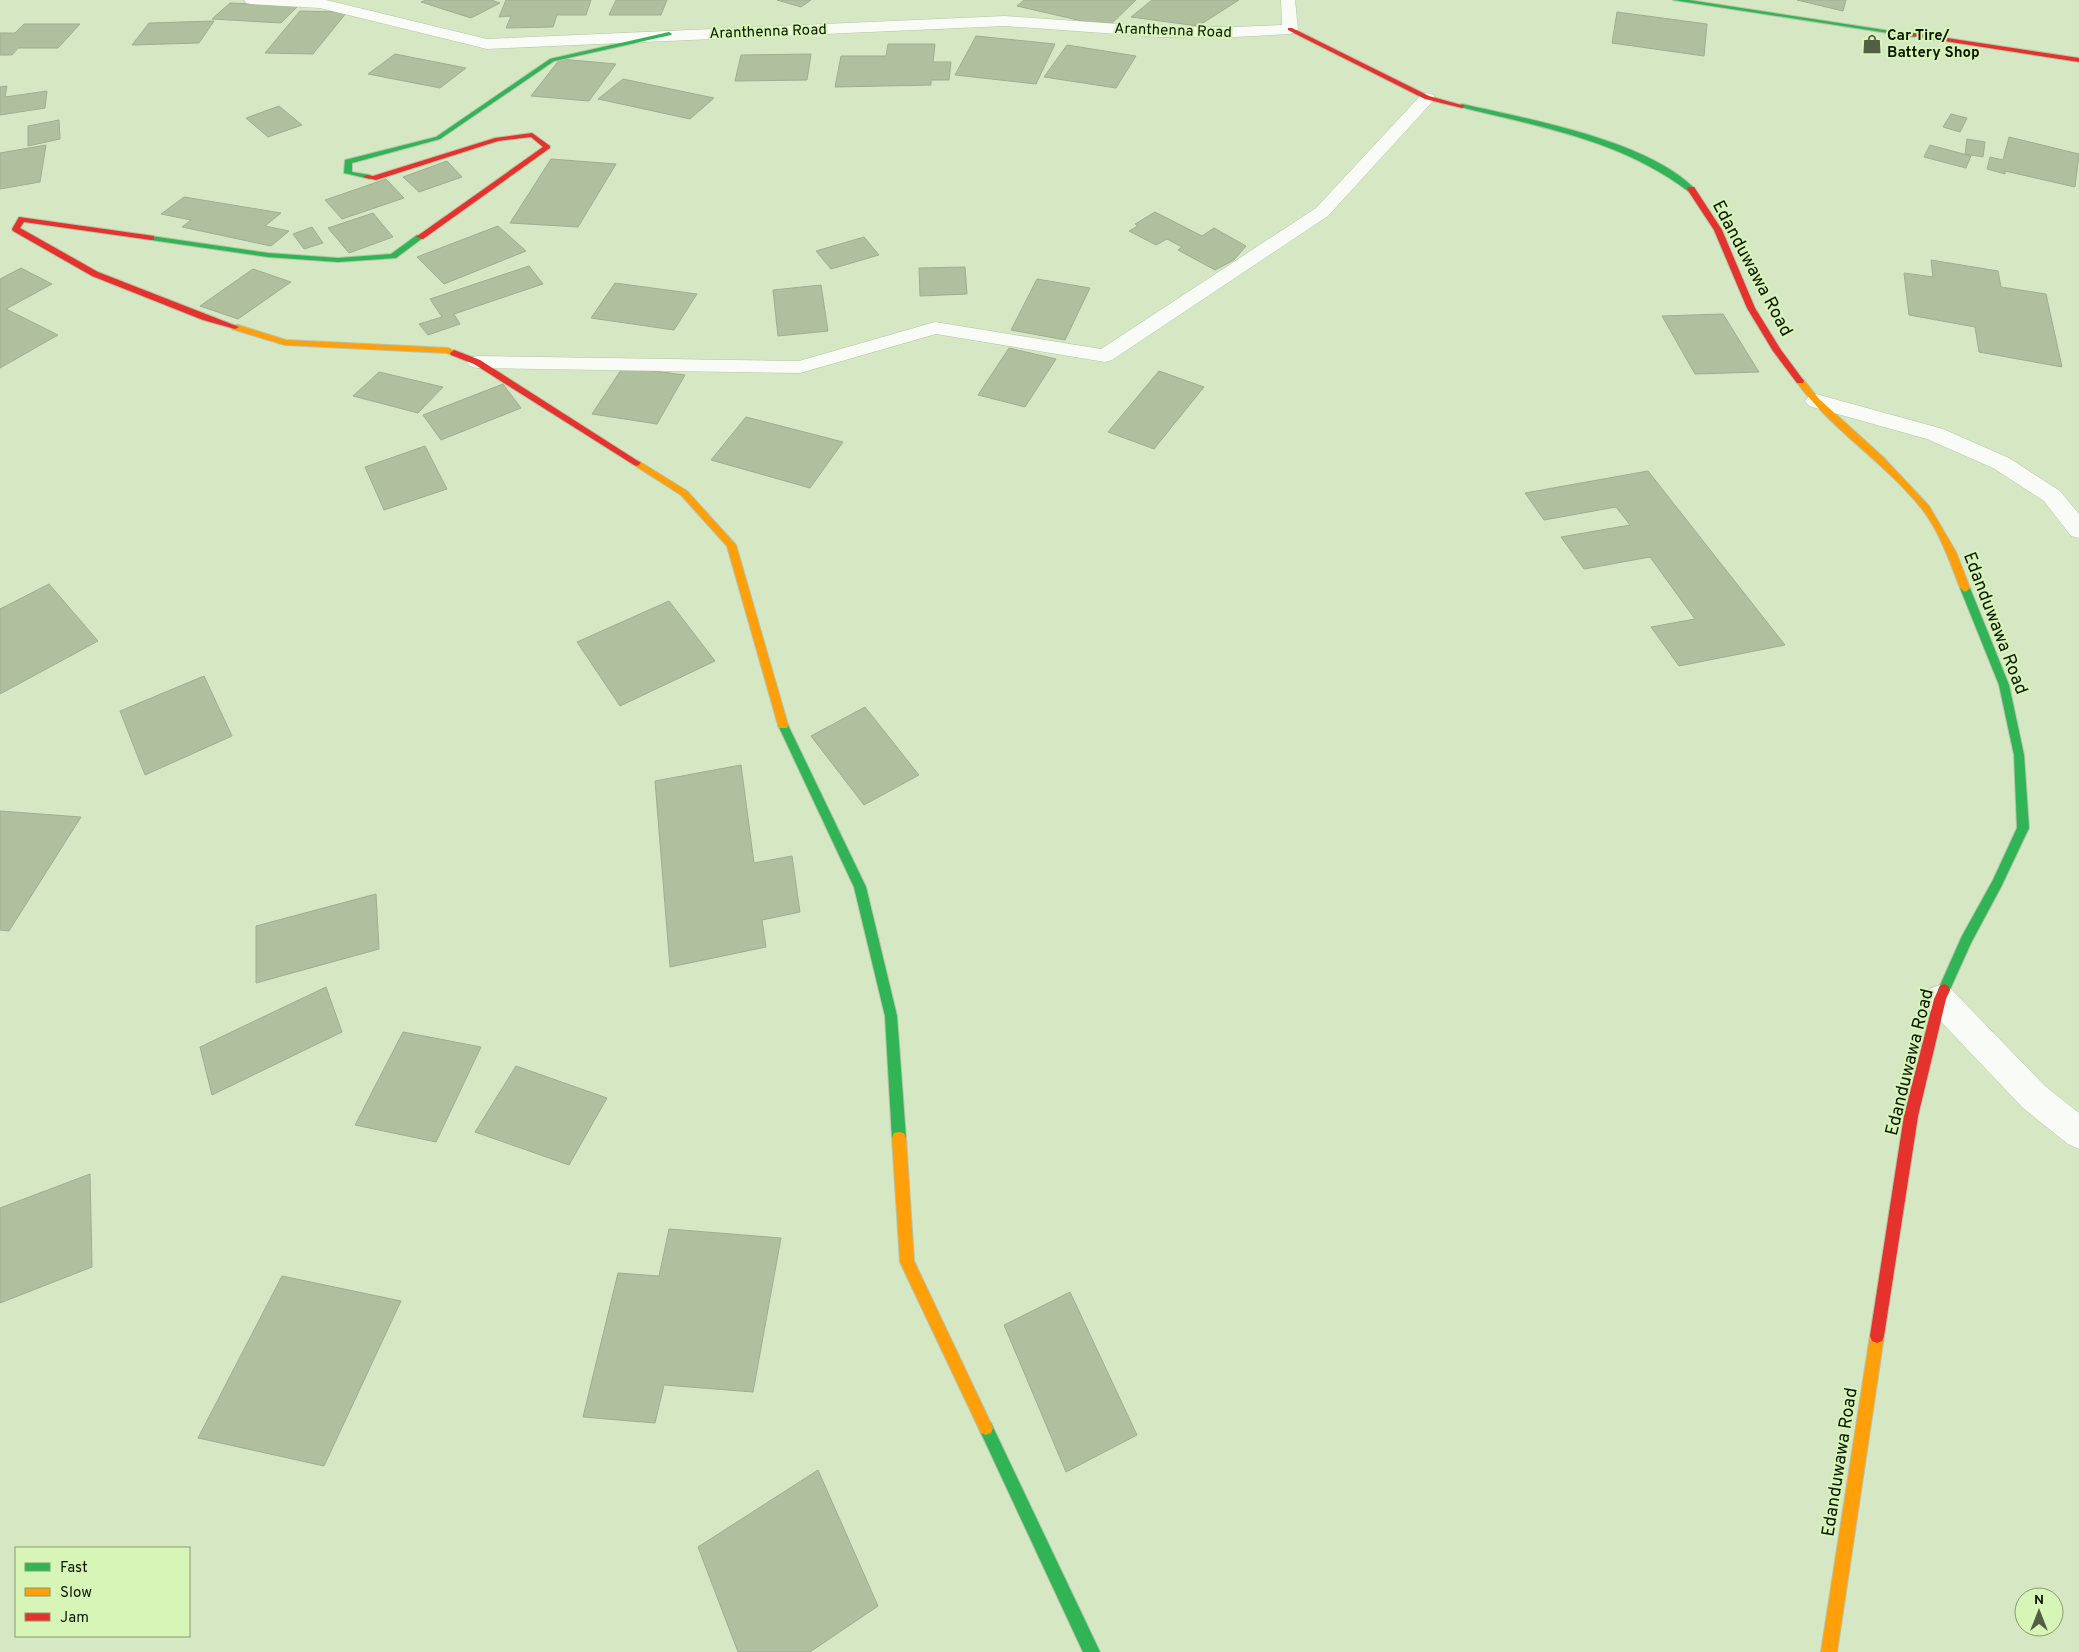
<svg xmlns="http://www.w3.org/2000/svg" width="2079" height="1652" viewBox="0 0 2079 1652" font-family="Overpass,sans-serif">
	<rect width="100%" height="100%" fill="#d6e7c4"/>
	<path fill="#b0c09e" stroke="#a0ad92" d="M426 0H491L500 3 471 18 421 2Z
		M506 0H591L586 15H557L553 27 506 28 511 16 499 17Z
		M616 0H667L661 15H609Z
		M777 0H811L801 7Z
		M1024 0H1136L1108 27 1017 6Z
		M1152 0H1239L1198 26 1131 17Z
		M1797 0H1846L1843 11Z
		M230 3 298 6 281 23 212 19Z
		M300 11 347 12 313 54 265 53Z
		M1617 12 1707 24 1704 56 1612 43Z
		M214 21 199 43 132 45 149 23Z
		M24 24H80L58 48H18L12 55H0V33H15Z
		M976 36 1055 44 1036 84 955 75Z
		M888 44H935L933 62H951L949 80H931V85L835 87 841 56H886Z
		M1067 45 1136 56 1116 88 1044 77Z
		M395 54 466 68 440 88 368 74Z
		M811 54 807 80 735 81 741 55Z
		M560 59 616 64 589 101 531 96Z
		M623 79 714 98 690 119 598 99Z
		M7 86 5 97 47 91 45 108 0 115V87Z
		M279 106 302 125 268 137 246 118Z
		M1951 114 1967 118 1960 132 1943 127Z
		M59 120 60 139 28 146V126Z
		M2009 137 2079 154 2075 187 2005 171V174L1987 169 1990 157 2003 160Z
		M1967 139 1985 142 1983 157 1965 154Z
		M46 145 40 182 0 189V153Z
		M1930 145 1971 156 1966 168 1924 157Z
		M551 159 616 164 578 227 510 223Z
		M447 161 462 177 419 192 403 177Z
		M386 179 404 198 342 219 325 200Z
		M184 197 281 213 265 226 289 231 271 246 182 227 191 220 161 214Z
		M1155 212 1202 236 1214 228 1246 246 1234 260 1215 270 1178 250 1182 247 1167 239 1156 245 1129 231 1138 226 1135 224Z
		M373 213 393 237 349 253 328 228Z
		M498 226 526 251 444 284 417 257Z
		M312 227 323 243 304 249 293 234Z
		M864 237 879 255 831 269 816 251Z
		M1931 260 1998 271 2001 287 2046 294 2062 367 1979 352 1975 327 1909 315 1904 273 1933 277Z
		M529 266 543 284 454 314 460 324 428 335 419 324 442 317 430 299Z
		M965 267 967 294 920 296 919 268Z
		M21 268 52 284 6 309 58 335 0 368V279Z
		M253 269 291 282 238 319 200 306Z
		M1037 279 1090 288 1065 340 1011 330Z
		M615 283 697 294 674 330 591 318Z
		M821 285 828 331 778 336 773 290Z
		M1723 314 1759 372 1695 374 1662 316Z
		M1009 348 1056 359 1025 407 978 395Z
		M623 367 685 375 657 424 592 414Z
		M1159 371 1204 387 1154 449 1108 432Z
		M379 372 443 387 418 413 353 396Z
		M503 384 521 408 441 440 423 415Z
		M746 417 843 442 810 488 711 460Z
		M425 446 447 489 384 510 365 467Z
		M1648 471 1785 645 1679 666 1651 627 1695 619 1650 557 1584 569 1561 537 1630 525 1616 507 1544 520 1525 493Z
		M49 584 98 641 0 694V609Z
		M669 601 715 661 620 706 577 642Z
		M204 676 232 736 145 775 120 711Z
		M865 707 919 775 864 805 811 736Z
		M741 765 754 863 792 856 800 912 762 920 766 947 670 967 655 781Z
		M0 811 81 817 9 931 0 930Z
		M376 894 379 949 256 983V926Z
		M326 987 342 1032 212 1095 200 1047Z
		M403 1032 481 1047 436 1142 355 1125Z
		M516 1066 607 1098 569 1165 475 1132Z
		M90 1174 92 1267 0 1303V1208Z
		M669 1229 781 1238 753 1392 664 1385 655 1423 583 1417 618 1273 659 1276Z
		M282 1276 401 1301 324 1466 198 1438Z
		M1070 1292 1137 1435 1066 1472 1004 1325Z
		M818 1470 878 1606 810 1652H738L698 1547Z"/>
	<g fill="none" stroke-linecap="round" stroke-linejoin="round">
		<defs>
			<path id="street" d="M244 0H326L487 39 1005 16 1160 27H1235L1282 25 1281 0H1295L1298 29 1295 32 1290 34 1235 37H1160L1005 26 487 49 320 8 251 4 246 3Z
				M1427 93 1433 95 1435 98 1433 101 1328 216 1112 360 1105 362 936 334 800 373 477 368 470 366 467 362 470 358 477 356 799 361 935 322 1101 349 1316 208 1421 95Z
				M1816 394 1943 429 2009 458 2060 491 2079 514V538L2071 536 2044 501 1993 468 1927 439 1809 406 1805 401 1809 396Z
				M1940 985 1951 989 2045 1086 2079 1113V1149L2068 1144 2023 1108 1929 1009 1925 999 1929 989Z"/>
			<path id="fast" d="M1673 0H1689L1917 35 1914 37Z
				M669 32 672 34 671 35 554 61 440 139 352 163V172L370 175V179L344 173 345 160 436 137 550 59Z
				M1462 104C1528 119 1647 140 1695 189L1688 191C1620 140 1541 127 1460 107V105Z
				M417 235 424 237 396 258 338 262 268 257 151 240 147 238 151 236 268 253 338 258 391 254Z
				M1965 584 1970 588 2009 685 2024 755 2029 828 2001 887 1971 943 1948 994 1944 996 1940 994 1938 990 1962 936 1993 880 2017 828 2014 755 1999 685 1960 588Z
				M783 721 788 725 866 887 897 1016 906 1138 904 1143 899 1144 894 1143 892 1138 885 1016 854 887 778 725Z
				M986 1421 991 1423 1100 1652H1083L981 1433 979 1428 981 1423Z"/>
			<path id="slow" d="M232 325H238L286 340 448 348 458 353 454 356 447 353 285 345 232 329Z
				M1800 378 1803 379 1819 399 1883 457 1929 506 1956 552 1970 588 1968 590 1965 592 1960 588C1950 562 1940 532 1922 509 1885 462 1829 428 1796 381Z
				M637 460 687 491 736 545 788 725 787 728H779L778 725 727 546 681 495 634 465 633 463Z
				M899 1132 904 1133 906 1138 914 1261 993 1428 991 1433 986 1435 981 1433 900 1262 892 1138 894 1133Z
				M1877 1329 1882 1331 1884 1336 1837 1652H1821L1870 1336 1872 1331Z"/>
			<path id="jam" d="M1288 28H1292L1429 96 1465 106 1462 108 1425 99 1288 30Z
				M1914 33 2079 58V62L1912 36 1911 35Z
				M532 133 550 146V148L423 239 416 237 543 147 531 137 498 141 376 180 363 177 367 175 373 176 495 138Z
				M1688 187H1694L1722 230 1755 308 1781 350 1804 381 1803 383H1797L1773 351 1747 308 1714 230 1687 189Z
				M19 217 154 236V240H151L24 222 20 228 98 272 239 327 235 329 203 320 92 276 13 231 12 229Z
				M454 350 480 360 641 463 637 466 634 465 474 364 451 355 450 353Z
				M1944 984 1948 986 1950 990 1946 999 1918 1116 1884 1336 1882 1341 1877 1343 1872 1341 1870 1336 1904 1116 1934 999 1940 986Z"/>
		</defs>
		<use href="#street" stroke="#b6c3a8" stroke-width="1"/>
		<use href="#fast" stroke="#b6c3a8" stroke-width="2"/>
		<use href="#slow" stroke="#b6c3a8" stroke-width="2"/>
		<use href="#jam" stroke="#b6c3a8" stroke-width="2"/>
		<use href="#street" fill="#f9fbf6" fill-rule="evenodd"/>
		<use href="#fast" fill="#30b455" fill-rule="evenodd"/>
		<use href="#slow" fill="#ff9f0a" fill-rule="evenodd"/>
		<use href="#jam" fill="#e5322d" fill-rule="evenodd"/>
	</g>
	<defs>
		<symbol id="shop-bare" viewBox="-9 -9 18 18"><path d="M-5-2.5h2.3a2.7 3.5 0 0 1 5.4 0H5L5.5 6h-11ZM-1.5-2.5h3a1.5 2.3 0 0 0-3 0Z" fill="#535f45" stroke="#d7f5b6" stroke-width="2.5" paint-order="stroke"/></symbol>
	</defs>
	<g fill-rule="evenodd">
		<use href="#shop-bare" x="1858" y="30" width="28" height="28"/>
	</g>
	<g text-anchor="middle" stroke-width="4" stroke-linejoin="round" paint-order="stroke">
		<g font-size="15" fill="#0c1601" stroke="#d7f5b6">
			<text transform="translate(1173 30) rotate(2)" y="5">Aranthenna Road</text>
			<text transform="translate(768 31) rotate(-2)" y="5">Aranthenna Road</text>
		</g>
		<g font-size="15" font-weight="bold" fill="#0c1601" stroke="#d7f5b6" text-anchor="start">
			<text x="1887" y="40">Car Tire/<tspan x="1887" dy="17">Battery Shop</tspan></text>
		</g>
		<g font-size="18" fill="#0c1601" stroke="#d7f5b6">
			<text transform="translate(1753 268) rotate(62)" y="6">Edanduwawa Road</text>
			<text transform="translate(1996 623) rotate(69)" y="6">Edanduwawa Road</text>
			<text transform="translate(1909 1062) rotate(-76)" y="6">Edanduwawa Road</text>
			<text transform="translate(1839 1462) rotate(-81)" y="6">Edanduwawa Road</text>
		</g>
	</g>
	<rect x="15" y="1547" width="175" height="90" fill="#d7f5b6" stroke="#869c6e"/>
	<rect x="25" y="1563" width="25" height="8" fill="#30b455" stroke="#869c6e"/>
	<text x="60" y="1572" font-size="15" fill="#0c1601">Fast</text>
	<rect x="25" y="1588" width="25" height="8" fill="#ff9f0a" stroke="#869c6e"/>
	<text x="60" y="1597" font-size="15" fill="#0c1601">Slow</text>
	<rect x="25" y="1613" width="25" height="8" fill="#e5322d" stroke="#869c6e"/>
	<text x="60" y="1622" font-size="15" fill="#0c1601">Jam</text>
	<g transform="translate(2039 1612)"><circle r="24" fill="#d7f5b6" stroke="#869c6e"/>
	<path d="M0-4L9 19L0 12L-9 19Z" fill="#535f45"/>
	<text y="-8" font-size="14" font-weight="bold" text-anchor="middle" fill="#0c1601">N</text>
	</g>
</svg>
